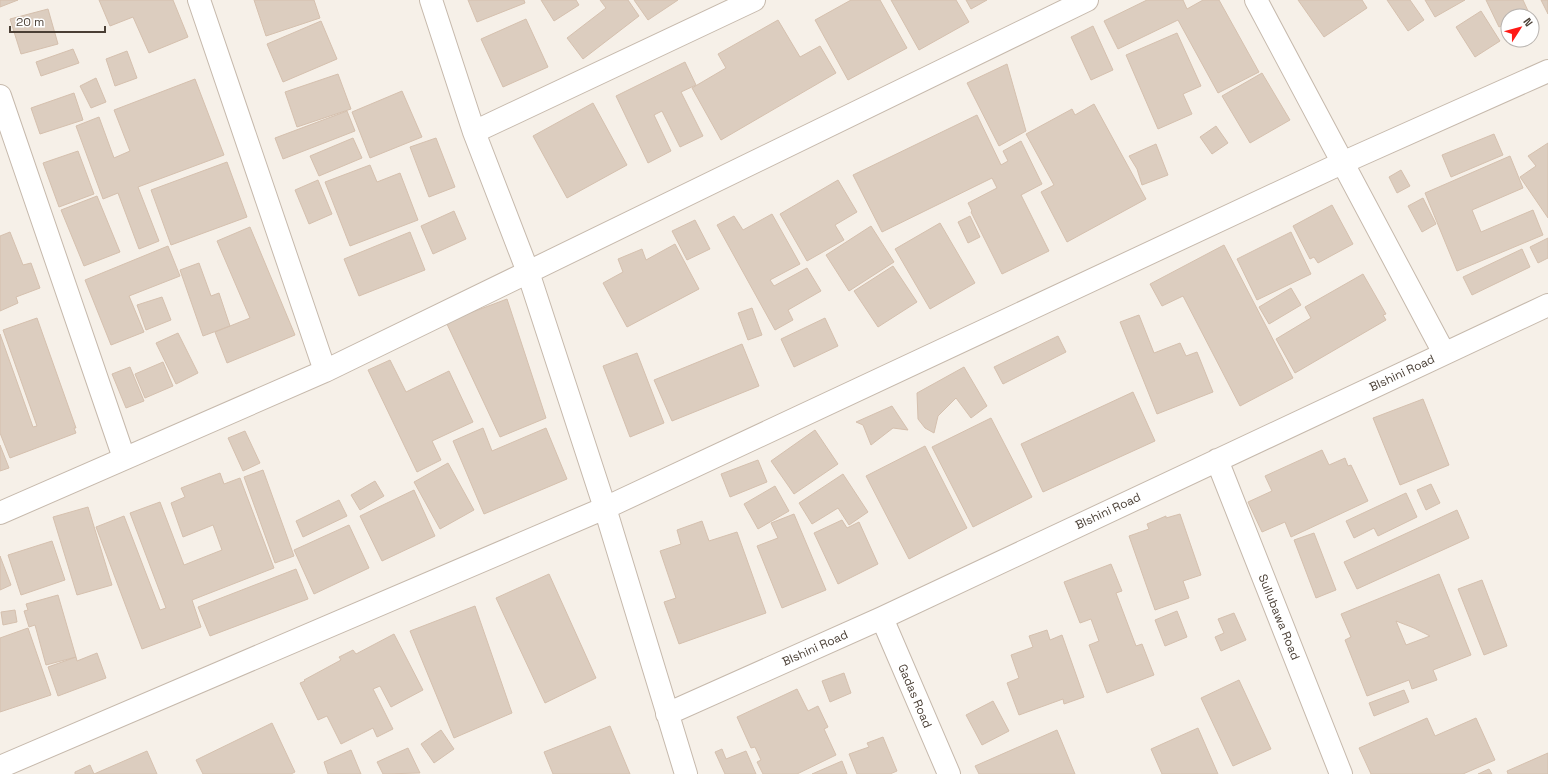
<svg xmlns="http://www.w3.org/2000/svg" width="1548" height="774" viewBox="0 0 1548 774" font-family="'Space Grotesk',sans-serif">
	<rect width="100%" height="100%" fill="#f6f0e8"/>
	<path fill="#dccdbf" stroke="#d5c0ae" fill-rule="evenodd" d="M0 0H18L0 7Z
		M99 0H173L188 37 149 53 133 17 110 26Z
		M254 0H314L320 18 266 36Z
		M468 0H524L525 3 477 22Z
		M541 0H576L579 5 554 21Z
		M600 0H628L639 16 583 59 567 38 606 8Z
		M634 0H678L648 20Z
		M851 0H880L907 48 848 80 815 20Z
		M891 0H956L969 22 919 50Z
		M966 0H987L971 9Z
		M1147 0H1183L1187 9 1203 0H1219L1259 72 1218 93 1178 20 1118 49 1104 21Z
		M1298 0H1362L1367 8 1324 37Z
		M1387 0H1410L1424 20 1408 31Z
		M1425 0H1465L1435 17Z
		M1486 0H1523L1529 13 1523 16H1508V23L1499 27Z
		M1541 0H1548V14Z
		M48 9 58 44 21 54 10 19Z
		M1481 11 1500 41 1475 57 1456 27Z
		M526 19 548 67 503 87 481 39Z
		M778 20 800 57 820 46 836 73 721 140 692 88 726 68 718 54Z
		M321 21 337 59 283 82 267 44Z
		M1093 26 1113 70 1091 80 1071 37Z
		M1177 33 1201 86 1183 94 1192 114 1158 129 1126 55Z
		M73 49 79 63 41 76 36 62Z
		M127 51 137 78 115 86 106 59Z
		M685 62 696 85 681 92 703 136 680 147 662 111 654 115 671 151 648 163 616 96Z
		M1007 64 1026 131 999 146 967 83Z
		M1262 73 1290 120 1250 143 1222 96Z
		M338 74 351 109 297 127 285 92Z
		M96 78 106 102 91 108 80 86Z
		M195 79 224 155 138 187 159 241 139 249 118 193 103 199 76 126 99 117 114 158 130 151 114 110Z
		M402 91 422 137 370 158 352 112Z
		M74 93 83 120 40 134 31 108Z
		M593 103 627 165 567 198 533 136Z
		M1094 104 1146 199 1067 242 1041 192 1054 185 1026 134 1072 109 1075 115Z
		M347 111 355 131 283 159 275 138Z
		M977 115 1001 165 1008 161 1003 151 1021 141 1042 184 1021 195 1049 251 1002 274 971 212 972 211 968 203 997 188 992 178 882 232 853 175Z
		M1216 126 1228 143 1212 154 1200 137Z
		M1494 134 1503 155 1451 177 1442 155Z
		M353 138 362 158 319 176 310 156Z
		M436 138 455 187 429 197 410 147Z
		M1548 143V218L1520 177 1536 166 1528 156Z
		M1156 144 1168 175 1142 185 1137 169 1129 156Z
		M78 151 94 194 59 207 43 163Z
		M1510 156 1523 188 1472 210 1481 232 1533 210 1543 235 1457 271 1425 193Z
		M227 162 247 217 171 245 151 190Z
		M370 165 377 182 400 173 418 220 350 246 325 182Z
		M1401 170 1410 186 1397 193 1389 177Z
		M318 180 332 214 309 224 295 190Z
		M838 180 857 212 835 225 844 240 807 261 780 214Z
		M97 196 120 252 84 266 61 210Z
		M1423 198 1436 224 1422 232 1408 206Z
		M1332 205 1353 244 1318 263 1314 257 1310 259 1293 226Z
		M454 211 466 239 433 254 421 226Z
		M772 214 800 264 770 280 774 286 807 268 821 291 788 310 793 320 775 330 717 225 734 216 743 230Z
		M970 216 980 237 968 243 958 222Z
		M695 220 710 249 687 260 672 231Z
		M940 223 975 283 930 309 895 249Z
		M871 226 894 262 849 291 826 255Z
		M250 227 295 335 227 363 215 332 250 318 217 241Z
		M10 232 23 265 31 263 40 288 16 297 18 303 0 311V236Z
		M410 232 425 270 359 296 344 259Z
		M1291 232 1311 274 1257 300 1237 259Z
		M1548 238V258L1538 263 1530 247Z
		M675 244 699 289 627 327 603 283 623 272 618 259 642 249 646 260Z
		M1224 245 1293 378 1240 406 1183 296 1162 306 1150 284Z
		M168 246 180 276 129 296 144 332 111 345 85 280Z
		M1522 249 1530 267 1472 295 1463 277Z
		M199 263 211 296 219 293 230 326 203 336 180 270Z
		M893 266 917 302 878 327 854 291Z
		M1363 274 1386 314 1383 315 1386 320 1295 373 1276 339 1311 318 1305 307Z
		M1291 288 1301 305 1269 324 1259 307Z
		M162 297 171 320 146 330 137 305Z
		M507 299 546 418 500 437 446 322Z
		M752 308 762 335 748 340 738 313Z
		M1139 315 1154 353 1180 343 1186 356 1197 352 1213 392 1157 414 1120 322Z
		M37 318 76 428H74L76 433 10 458 0 433V334L33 427 37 426 3 330Z
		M825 318 838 346 794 367 781 339Z
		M178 333 198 373 176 384 156 343Z
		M1058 336 1066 352 1003 384 994 367Z
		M742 344 759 386 672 421 654 380Z
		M637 353 664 423 630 437 603 366Z
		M390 360 406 392 449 371 473 422 432 441 441 460 417 472 368 370Z
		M163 362 173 386 145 398 135 374Z
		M130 367 144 401 126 408 112 374Z
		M964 367 987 406 971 418 956 398 938 416 934 433 925 428 918 419 917 393Z
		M1133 392 1155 441 1043 492 1021 444Z
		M1423 399 1449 465 1400 485 1373 418Z
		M892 406 908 430 893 428 871 445 863 425 856 422Z
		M991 418 1032 497 973 527 932 447Z
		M483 428 492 451 546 428 567 479 484 514 453 441Z
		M815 430 838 464 794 494 771 461Z
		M245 431 260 463 243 471 228 438Z
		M0 445 9 468 0 471Z
		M925 446 967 528 909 559 866 476Z
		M1322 450 1329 465 1345 458 1348 466 1351 465 1368 501 1291 537 1285 522 1262 532 1248 502 1272 491 1265 476Z
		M758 460 767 482 730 497 721 474Z
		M448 463 474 510 440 529 414 482Z
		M263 470 294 556 275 563 244 477Z
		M220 473 224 484 240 478 274 568 192 600 201 627 142 649 96 527 124 516 160 610 166 608 130 513 160 502 184 565 222 550 213 525 183 537 171 503 185 497 181 488Z
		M843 474 868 512 849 525 838 508 812 524 799 503Z
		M375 481 384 496 360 510 351 495Z
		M1431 484 1440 503 1426 510 1417 490Z
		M775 486 789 511 758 529 744 504Z
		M414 490 435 536 382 561 360 516Z
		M1406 493 1417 517 1378 536 1374 528 1354 538 1346 521Z
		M339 500 347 516 303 537 296 521Z
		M88 507 112 585 77 595 53 517Z
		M1457 510 1469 538 1357 589 1344 562Z
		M794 514 826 590 782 608 757 546 778 538 771 523Z
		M1180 514 1201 575 1183 581 1189 598 1155 610 1129 536 1149 529 1147 524 1166 516V518Z
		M842 520 847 528 859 522 878 564 838 584 814 533Z
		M702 521 709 541 737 532 766 613 679 644 664 602 676 598 660 551 681 544 677 530Z
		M349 525 369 568 314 594 294 550Z
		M1314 533 1336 590 1316 598 1294 540Z
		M52 541 65 580 21 595 8 555Z
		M0 556 11 585 0 590Z
		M1111 564 1122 591 1116 593 1136 646 1142 644 1154 675 1107 693 1089 645 1099 641 1091 619 1080 623 1064 582Z
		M296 569 308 599 210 636 198 607Z
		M549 574 596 678 545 703 496 598Z
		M1439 574 1471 655 1433 670 1437 680 1412 689 1409 680 1367 696 1345 640 1351 637 1341 614ZM1396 621 1414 628 1430 636 1406 645Z
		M1482 580 1507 646 1484 655 1458 589Z
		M58 595 76 657 46 665 35 625 29 627 24 611 28 610 26 604Z
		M475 606 512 713 454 738 410 631Z
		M15 610 17 622 3 625 1 612Z
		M1177 611 1187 637 1165 646 1155 620Z
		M1234 613 1246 640 1221 651 1215 637 1224 633 1218 619Z
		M28 628 51 695 0 712V638Z
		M1047 630 1050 640 1062 635 1084 697 1064 704 1063 699 1019 715 1007 683 1019 678 1011 655 1033 647 1029 636Z
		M394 634 423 690 391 707 380 686 373 689 393 729 377 737 373 728 341 744 327 716 318 720 300 683 305 681 304 680 341 660 339 657 353 650 356 654Z
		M97 653 106 678 58 696 48 667 76 657 77 661Z
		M844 673 851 693 830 702 822 681Z
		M1239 680 1271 749 1233 766 1201 698Z
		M797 689 808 711 818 706 828 727 824 729 836 755 797 774H763L757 762 761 760 755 747 751 748 737 717Z
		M1404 690 1409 702 1374 716 1369 703Z
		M993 701 1009 731 982 745 966 715Z
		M1427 718 1435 736 1476 718 1495 760 1463 774H1371L1359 748Z
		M272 723 295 772 291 774H203L196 760Z
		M610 726 630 774H553L544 752Z
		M1198 728 1218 774H1162L1151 749Z
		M441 730 454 749 434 763 421 744Z
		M1057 730 1075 774H979L975 766Z
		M883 737 897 771 890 774H857L849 754 869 747 867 743Z
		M408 748 420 773 383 774 377 762Z
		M722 749 726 759 746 751 756 774H725L715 752Z
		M351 750 361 774H328L324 762Z
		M147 751 157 774H94Z
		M1548 753V774H1508L1507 771Z
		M842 761 847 774H812Z
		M90 765 94 774H75V772Z
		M1489 769 1492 774H1478Z"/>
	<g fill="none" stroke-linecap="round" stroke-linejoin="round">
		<defs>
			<path id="minor" d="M199 0 325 371
				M431 0 474 132 528 272 605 508 686 774
				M1256 0 1444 353
				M0 96 124 458
				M474 132 754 0
				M1217 460 1341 774
				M0 513 325 371 1087 0
				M882 618 949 774
				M667 714 882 618 1548 305
				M0 767 605 508 1342 163 1548 71"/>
		</defs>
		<use href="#minor" stroke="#c6b9ac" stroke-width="24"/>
		<use href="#minor" stroke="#fff" stroke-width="22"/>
	</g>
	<g text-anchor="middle" stroke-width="3" stroke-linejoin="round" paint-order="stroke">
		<g font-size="12" fill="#4a3f35" stroke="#fff">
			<text transform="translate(1402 373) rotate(-25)" y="4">BIshini Road</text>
			<text transform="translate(1108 511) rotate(-25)" y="4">BIshini Road</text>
			<text transform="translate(1279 617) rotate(68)" y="4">Sullubawa Road</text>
			<text transform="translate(815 648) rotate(-24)" y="4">BIshini Road</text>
			<text transform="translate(915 696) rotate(67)" y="4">Gadas Road</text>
		</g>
	</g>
	<g transform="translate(1520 28) rotate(54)"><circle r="19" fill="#ffffff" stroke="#b7b2ae"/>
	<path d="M0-3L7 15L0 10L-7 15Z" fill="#ff1a16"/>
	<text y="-6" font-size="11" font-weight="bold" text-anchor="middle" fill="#4a3f35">N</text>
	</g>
	<path d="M10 26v6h95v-6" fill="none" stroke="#4a3f35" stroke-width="2"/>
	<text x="16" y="26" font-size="12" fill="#4a3f35" stroke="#ffffff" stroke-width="3" paint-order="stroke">20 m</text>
</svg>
